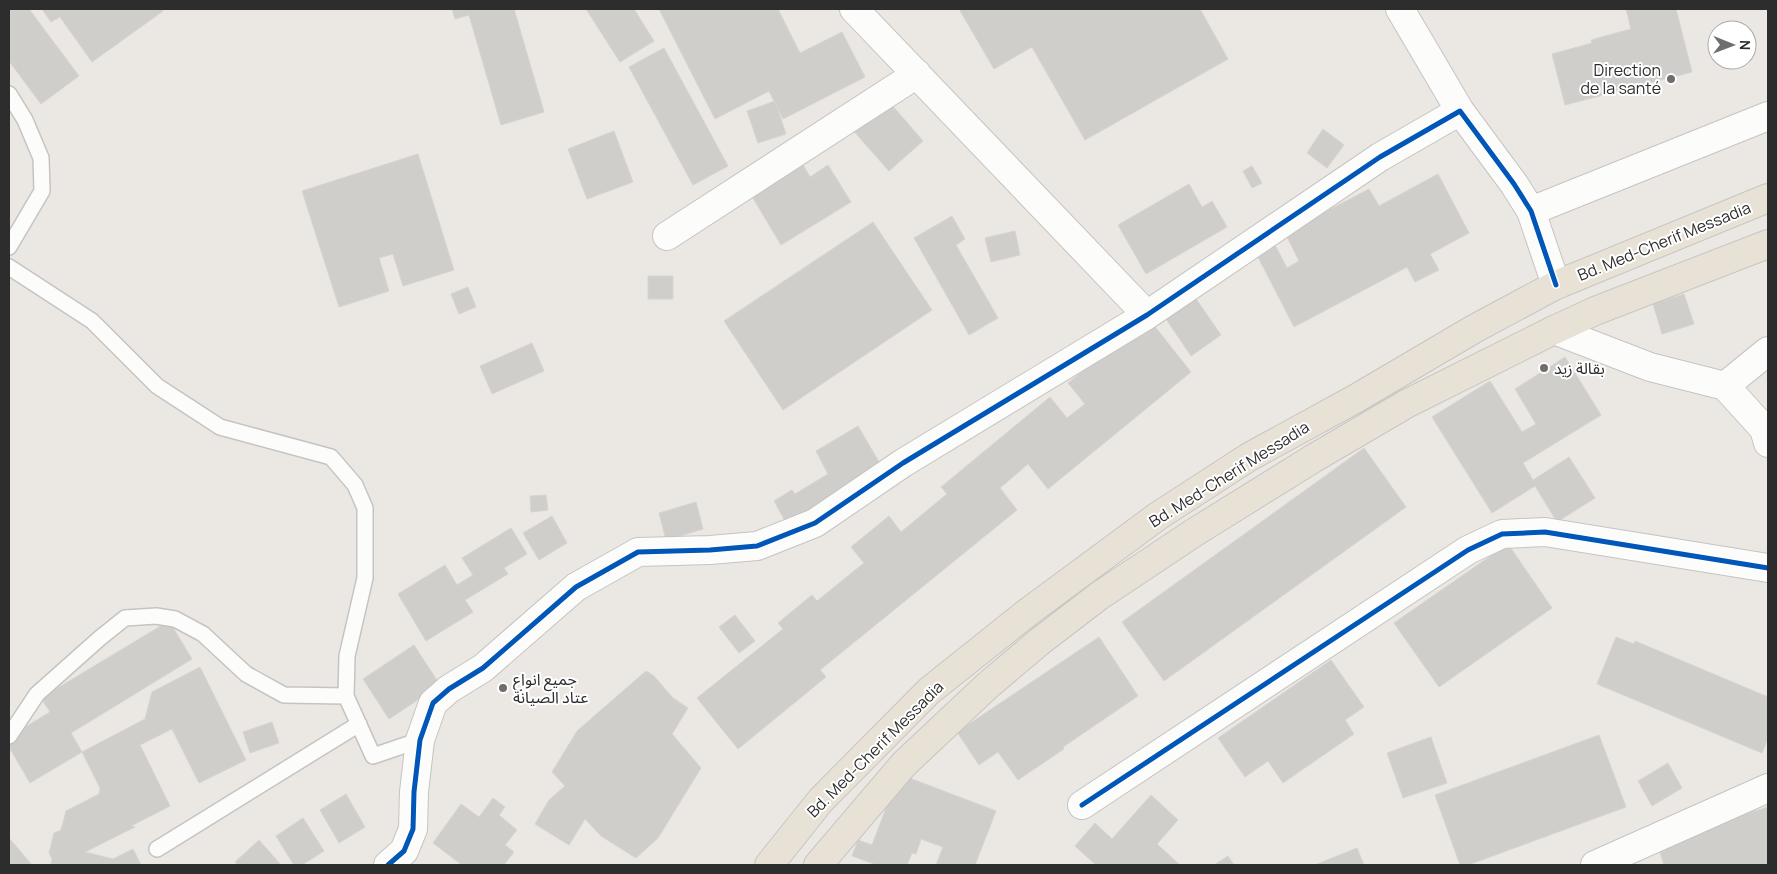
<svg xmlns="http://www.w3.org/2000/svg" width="1777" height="874" viewBox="0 0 1777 874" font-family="Manrope,'Noto Sans Arabic',sans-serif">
	<rect width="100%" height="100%" fill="#ebe8e4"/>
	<path fill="#d0cecb" stroke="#d6d4d0" d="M9 9H29L79 76 41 104 9 61Z
		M42 9H162L163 11 92 62 60 17 51 22Z
		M452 9H514L544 112 501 125 469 15 455 19Z
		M586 9H634L654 41 620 62Z
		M659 9H778L800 53 842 32 865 77 783 119 769 91 715 119Z
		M959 9H1200L1228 59 1085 140 1032 47 994 69Z
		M1626 9H1676L1692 72 1565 105 1552 54 1592 43 1591 40 1631 29Z
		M664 48 728 166 693 185 629 67Z
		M885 97 923 141 889 171 851 128Z
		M775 101 786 134 758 143 747 111Z
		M1323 129 1344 145 1327 168 1307 153Z
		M614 131 633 182 587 199 568 149Z
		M418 154 454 270 403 286 393 254 379 258 389 291 339 307 302 191Z
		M798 156 810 177 828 165 851 202 781 245 747 188Z
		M1252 166 1262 183 1252 188 1243 171Z
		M1438 174 1469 233 1430 254 1439 270 1415 282 1407 267 1294 327 1257 255 1275 245 1287 268 1299 261 1285 233 1369 189 1379 206Z
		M1189 184 1202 207 1212 201 1227 227 1146 274 1118 225Z
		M952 216 965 239 956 245 998 318 969 335 914 238Z
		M873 222 932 310 783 410 724 321Z
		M1015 231 1020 255 991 262 985 238Z
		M648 276H673V299H648Z
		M468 287 476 307 459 314 451 294Z
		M1684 294 1694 324 1662 334 1653 304Z
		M1194 296 1221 335 1191 356 1164 316Z
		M1148 318 1191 372 1048 489 1028 464 1000 488 1017 510 820 670 826 677 738 749 697 698 783 629 778 623 812 595 817 601 864 563 851 547 889 516 901 532 947 494 941 487 1050 397 1067 418 1085 404 1068 383Z
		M532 343 544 371 492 394 480 366Z
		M1565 357 1601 415 1523 463 1533 480 1569 457 1595 498 1557 522 1535 486 1492 513 1432 417 1490 381 1522 432 1536 424 1515 389Z
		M858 426 889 479 793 535 774 501 792 490 795 494 828 474 816 451Z
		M1364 448 1406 507 1164 681 1122 622Z
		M546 495 548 510 531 512 530 496Z
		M696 502 703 529 666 540 659 513Z
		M552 516 567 543 539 560 523 533Z
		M511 528 527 554 504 568 508 574 465 600 473 612 426 641 398 594 445 565 457 585 473 575 462 558Z
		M1508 544 1552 608 1439 687 1394 623Z
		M735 615 755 641 739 653 719 627Z
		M169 621 192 659 71 733 82 752 30 783 9 747V737L50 712 41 698Z
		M1099 637 1138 696 1063 747 1064 749 1018 780 998 752 979 765 957 732Z
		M1616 637 1634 644 1635 641 1768 697V738L1762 753 1597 684Z
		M414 645 440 685 389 719 363 679Z
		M1331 660 1364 707 1345 720 1354 734 1283 783 1268 761 1245 777 1218 738Z
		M200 667 246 760 199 783 172 729 140 745 170 806 131 826 135 827 85 852 113 859 133 849 141 865H51L52 859 49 853 54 833 61 830 66 811 99 794 100 788 82 752 145 719 152 692Z
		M646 671 654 676 673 698 688 708 672 734 701 768 658 838 636 858 601 836 585 819 569 845 535 824 549 800 565 786 552 772 577 731Z
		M272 722 279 743 250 753 243 732Z
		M1599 735 1626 807 1468 865H1460L1435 795Z
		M1431 737 1447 783 1403 798 1387 753Z
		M1668 763 1682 788 1652 806 1638 781Z
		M899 774 996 811 975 865H936L943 847 921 839 916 854 912 853 907 865H877L852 856 858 840 872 845Z
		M346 794 365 827 339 843 320 810Z
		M1151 795 1178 820 1157 844 1180 865H1096L1075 846 1095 823 1112 839Z
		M493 798 505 807 499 815 517 830 505 845 514 852 504 865H462L433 843 461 804 479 817Z
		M1768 807V865H1664L1657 842Z
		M303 818 324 851 302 865H294L276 836Z
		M9 838 32 865H9Z
		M259 840 281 865H238L235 862Z
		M1357 848 1364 865H1315Z
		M1228 856 1234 865H1214Z"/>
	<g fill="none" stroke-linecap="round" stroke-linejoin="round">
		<defs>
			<path id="service" d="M9 94 25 120 41 158 42 191 9 247
				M9 267 92 321 157 386 220 427 331 457 355 485 365 508V578L347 656 346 696 373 756 420 740
				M9 736 37 694 100 638 125 618 156 616 175 619 203 634 246 674 284 695 346 696
				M157 849 359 724"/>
			<path id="minor" d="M854 9 1147 315
				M1400 9 1460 111
				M1531 211 1768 116
				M667 236 917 74
				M1554 330 1650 367 1725 386 1764 429 1768 443
				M1725 386 1768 351
				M1082 805 1468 550 1502 534 1545 532 1768 568
				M388 865 404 851 413 829 414 792 420 740 433 703 449 689 483 668 576 587 638 552 710 550 757 546 815 523 903 463 1147 315 1380 157 1460 111 1514 184 1531 211 1556 285
				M1595 865 1768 788"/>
			<path id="trunk" d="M769 865 821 800 929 691 1028 612 1158 516 1249 457 1355 399 1474 329 1556 285 1768 198
				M818 865 904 764 987 686 1039 642 1099 596 1195 532 1314 458 1408 403 1554 330 1595 311 1768 244"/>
		</defs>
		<use href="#service" stroke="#c5c4c4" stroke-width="18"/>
		<use href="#minor" stroke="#c5c4c4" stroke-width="30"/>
		<use href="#trunk" stroke="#c6c5c3" stroke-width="30"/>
		<use href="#service" stroke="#fcfcfb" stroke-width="15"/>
		<use href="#minor" stroke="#fcfcfb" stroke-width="28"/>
		<use href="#trunk" stroke="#e8e2d6" stroke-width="28"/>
		<defs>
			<path id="cycleway" d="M1082 805 1468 550 1502 534 1545 532 1768 568
				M388 865 404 851 413 829 414 792 420 740 433 703 449 689 483 668 576 587 638 552 710 550 757 546 815 523 903 463 1147 315 1380 157 1460 111 1514 184 1531 211 1556 285"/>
		</defs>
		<use href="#cycleway" stroke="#fff" stroke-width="8"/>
		<use href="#cycleway" stroke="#0057b8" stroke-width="5"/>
	</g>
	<g fill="#706e6d" stroke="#fff" stroke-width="2">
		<circle cx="1671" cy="79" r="5"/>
		<circle cx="1544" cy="368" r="5"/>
		<circle cx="503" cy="688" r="5"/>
	</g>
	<g text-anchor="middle" stroke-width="4" stroke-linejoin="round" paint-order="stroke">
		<g font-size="16" fill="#2d2d2d" stroke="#fff" text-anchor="start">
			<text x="1661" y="76" text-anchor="end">Direction<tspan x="1661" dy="18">de la santé</tspan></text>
			<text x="1554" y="374">بقالة زيد</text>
			<text x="513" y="685">جميع انواع<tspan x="513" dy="18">عتاد الصيانة</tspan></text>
		</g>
		<g font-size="16" fill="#2d2d2d" stroke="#fff">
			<text transform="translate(1664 241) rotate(-22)" y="6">Bd. Med-Cherif Messadia</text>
			<text transform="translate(1229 474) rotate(-32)" y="6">Bd. Med-Cherif Messadia</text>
			<text transform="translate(875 749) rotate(-45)" y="6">Bd. Med-Cherif Messadia</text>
		</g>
	</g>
	<rect width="1777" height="874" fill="none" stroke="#2d2d2d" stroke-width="20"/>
	<g transform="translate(1732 45) rotate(91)"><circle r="24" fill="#ffffff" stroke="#ababab"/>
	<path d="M0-4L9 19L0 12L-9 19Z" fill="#706e6d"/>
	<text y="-8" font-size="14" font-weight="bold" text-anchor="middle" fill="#2d2d2d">N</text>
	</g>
</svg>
